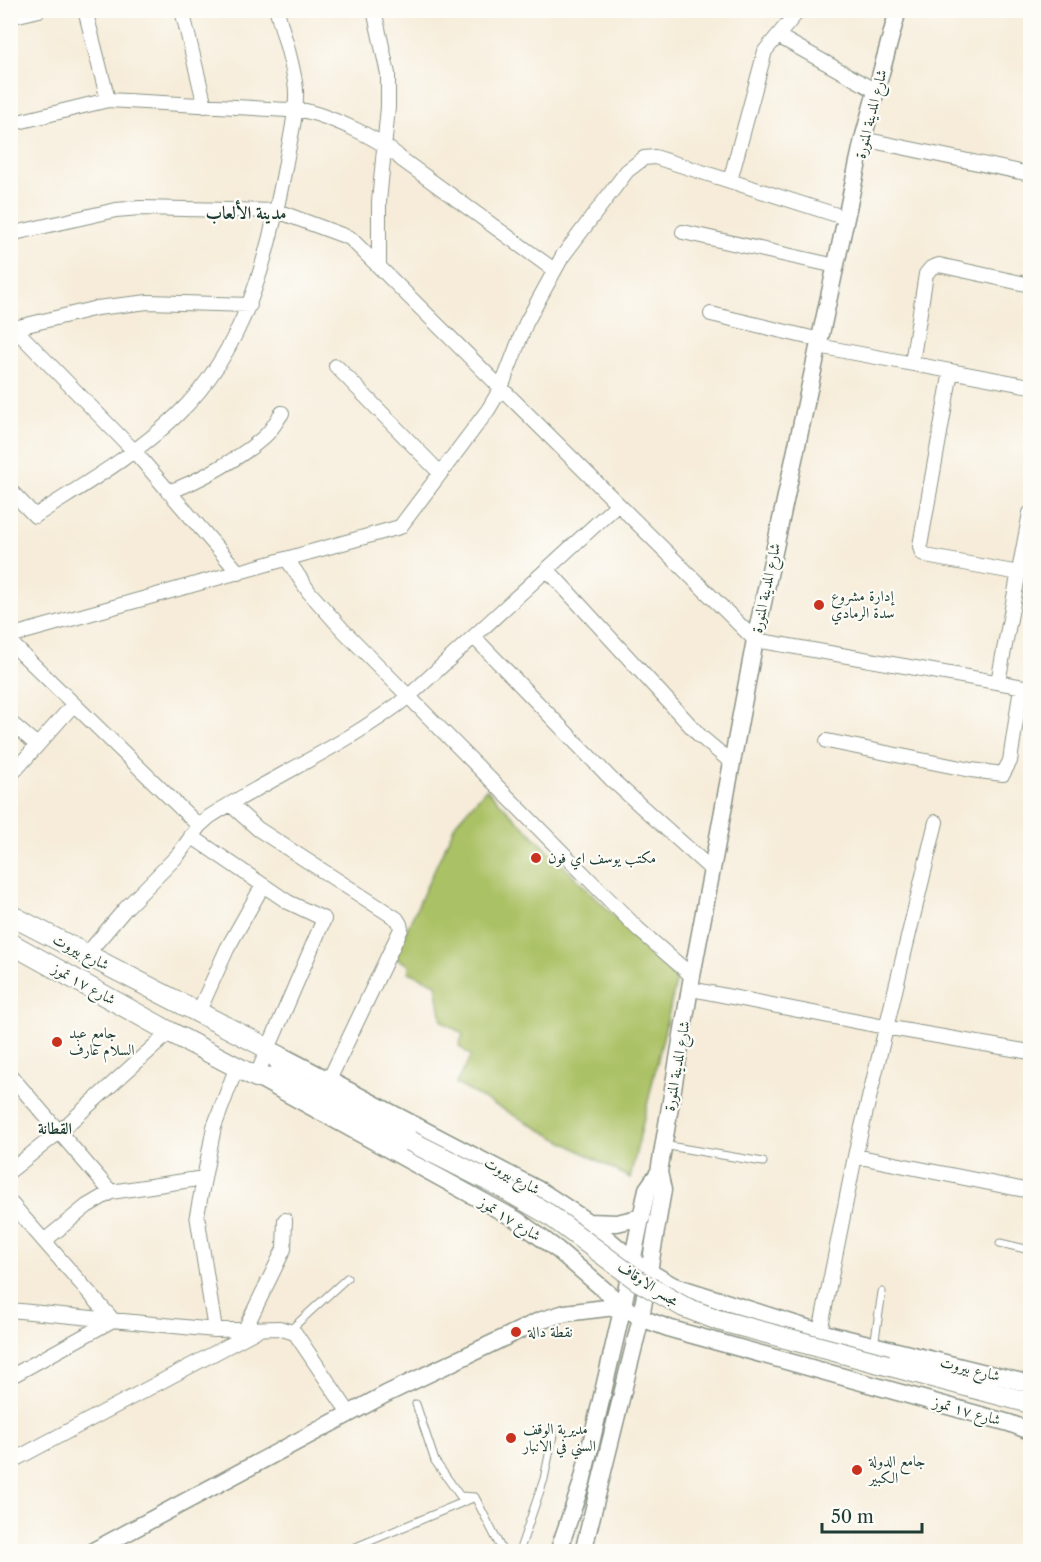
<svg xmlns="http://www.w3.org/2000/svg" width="1041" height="1562" viewBox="0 0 1041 1562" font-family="'Libre Caslon Text',Amiri,serif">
	<rect width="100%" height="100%" fill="#fdfcf7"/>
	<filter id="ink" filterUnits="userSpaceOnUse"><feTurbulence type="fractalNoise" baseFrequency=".0167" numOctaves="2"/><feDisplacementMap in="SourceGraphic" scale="12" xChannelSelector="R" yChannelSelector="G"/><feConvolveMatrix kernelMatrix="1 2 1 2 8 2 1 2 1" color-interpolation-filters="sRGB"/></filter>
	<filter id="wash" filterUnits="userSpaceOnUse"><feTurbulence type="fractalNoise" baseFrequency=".008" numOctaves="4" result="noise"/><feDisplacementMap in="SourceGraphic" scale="24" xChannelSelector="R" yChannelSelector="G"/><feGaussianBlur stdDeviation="1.35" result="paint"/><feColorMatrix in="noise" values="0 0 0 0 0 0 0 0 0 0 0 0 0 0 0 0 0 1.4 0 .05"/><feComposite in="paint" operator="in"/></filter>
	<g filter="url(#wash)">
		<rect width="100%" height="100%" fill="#f6ecd9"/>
		<path fill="#abc165" stroke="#657f4c" stroke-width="1.5" d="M486 789 677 978 630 1178 456 1084 471 1056 459 1046 463 1034 442 1021 436 984 409 972V965L394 957 456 823Z"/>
	</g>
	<g filter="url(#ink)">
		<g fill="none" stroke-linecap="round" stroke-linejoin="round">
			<defs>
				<path id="service" d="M663 1145 763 1162
					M1000 1243 1030 1250
					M289 1331 347 1278
					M874 1346 882 1292
					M416 1404 435 1461 460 1496 475 1497 503 1552
					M344 1552 473 1498
					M519 1552 544 1479 553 1435"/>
				<path id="minor" d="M85 10 108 100
					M182 10 205 106
					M374 10 388 74V107L379 202V266
					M10 17 39 10
					M778 36 876 91
					M10 124 108 100 306 111C333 118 382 139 401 159L554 270
					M863 139 1030 174
					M730 181 765 51 799 10
					M683 232 836 266
					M10 234 116 210 140 208 277 211 350 238 755 640 1030 688
					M711 314 820 340
					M14 328 134 451 239 573
					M10 329 97 308 148 302 250 305
					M818 346 1030 386
					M912 363 926 274 931 268 939 265 1030 285
					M336 366 440 473
					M951 371 920 546 922 553 931 557 1019 573
					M10 490 35 516C83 485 134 456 176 416 246 350 269 254 286 162 290 139 297 114 296 90 294 65 283 35 277 10
					M168 492C196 483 245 455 265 436 272 430 277 420 282 413
					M287 559 309 592 342 629 638 929 692 976
					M547 569 700 736 732 763
					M10 636 400 527 488 410 501 388 526 323 562 257 627 171 644 158 655 157 846 218
					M474 637 611 779 712 870
					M10 642 199 826
					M998 682 1030 513
					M10 722 37 745
					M827 741 971 770 1003 774 1010 761 1021 687
					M10 776 74 704
					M230 804 258 829 397 919 400 924 401 929 329 1080
					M191 836 288 902 324 919 256 1077
					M86 955 126 908 178 855 199 826 209 817C275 775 347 745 409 696L618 504
					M691 989 885 1027 1030 1052
					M199 1011 227 949 263 885
					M10 1075 111 1192
					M855 1156 1030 1191
					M10 1171 59 1132 170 1032
					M10 1202 113 1320 10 1377
					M44 1241 87 1206 111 1192 204 1178
					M10 1310 215 1330 279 1328 295 1333 349 1413
					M245 1329 284 1249 285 1220
					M215 1330 197 1215 214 1127 237 1066
					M820 1332 855 1156 936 822
					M10 1462 256 1331"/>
				<path id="tertiary" d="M273 1051 541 1191 588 1222 641 1267 672 1285 820 1332 1030 1384
					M257 1077 517 1220 558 1250 623 1306 641 1318 671 1329 1009 1423 1030 1431
					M588 1222 617 1223 642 1217
					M91 1552 386 1394 539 1321 565 1313 623 1306
					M558 1552 582 1482 623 1306 647 1189 659 1172
					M583 1552 641 1318 663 1190 659 1172 692 976 755 640 863 139 898 10"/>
				<path id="secondary" d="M10 915 269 1049 298 1083
					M10 943 170 1032 256 1077 279 1078 300 1085 410 1141
					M887 1365 1030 1403"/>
			</defs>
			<use href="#service" stroke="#8a9486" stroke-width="9"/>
			<use href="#minor" stroke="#8a9486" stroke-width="16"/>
			<use href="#tertiary" stroke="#8a9486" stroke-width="19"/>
			<use href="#secondary" stroke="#8a9486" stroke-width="22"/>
			<use href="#service" stroke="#fff" stroke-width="7"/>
			<use href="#minor" stroke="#fff" stroke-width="14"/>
			<use href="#tertiary" stroke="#fff" stroke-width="16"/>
			<use href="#secondary" stroke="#fff" stroke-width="20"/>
			<defs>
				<path id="secondary-bridge" d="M410 1141 501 1187 548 1214 637 1280 684 1307 718 1320 887 1365"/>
			</defs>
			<use href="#secondary-bridge" stroke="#8a9486" stroke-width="22" stroke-linecap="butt"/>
			<use href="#secondary-bridge" stroke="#fff" stroke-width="20"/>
		</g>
	</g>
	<g fill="#c8321e" stroke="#fdfcf7" stroke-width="2">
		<circle cx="819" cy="605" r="6"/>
		<circle cx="536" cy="858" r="6"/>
		<circle cx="57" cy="1042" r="6"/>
		<circle cx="516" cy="1332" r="6"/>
		<circle cx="511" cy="1438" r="6"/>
		<circle cx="857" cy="1470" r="6"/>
	</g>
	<g text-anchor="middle" stroke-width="4.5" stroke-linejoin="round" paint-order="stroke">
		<g font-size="15" fill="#1f3d34" stroke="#fdfcf7">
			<text transform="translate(871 114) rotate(-76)" y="5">شارع المدينة المنورة</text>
			<text transform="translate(766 588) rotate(-78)" y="5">شارع المدينة المنورة</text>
			<text transform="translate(81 952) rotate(27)" y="5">شارع بيروت</text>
			<text transform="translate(84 984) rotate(29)" y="5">شارع ١٧ تموز</text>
			<text transform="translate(677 1066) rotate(-80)" y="5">شارع المدينة المنورة</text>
			<text transform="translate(512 1176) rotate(29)" y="5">شارع بيروت</text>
			<text transform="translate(510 1219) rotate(32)" y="5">شارع ١٧ تموز</text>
			<text transform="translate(648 1284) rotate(33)" y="5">مجسر الاوقاف</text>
			<text transform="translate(970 1369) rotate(14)" y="5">شارع بيروت</text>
			<text transform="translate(967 1411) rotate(16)" y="5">شارع ١٧ تموز</text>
		</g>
		<g font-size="15" fill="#1f3d34" stroke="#fdfcf7" text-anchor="start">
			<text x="831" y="601">إدارة مشروع<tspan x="831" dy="17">سدة الرمادي</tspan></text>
			<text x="548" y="863">مكتب يوسف اي فون</text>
			<text x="69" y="1038">جامع عبد<tspan x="69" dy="17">السلام عارف</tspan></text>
			<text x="528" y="1337">نقطة دالة</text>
			<text x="523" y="1434">مديرية الوقف<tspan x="523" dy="17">السني في الانبار</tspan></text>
			<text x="869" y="1466">جامع الدولة<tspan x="869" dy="17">الكبير</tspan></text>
		</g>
		<g font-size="16" font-weight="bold" fill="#1f3d34" stroke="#fdfcf7">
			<text x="55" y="1134">القطانة</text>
		</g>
		<g font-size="18" font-weight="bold" fill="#1f3d34" stroke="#fdfcf7">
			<text x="246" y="219">مدينة الألعاب</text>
		</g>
	</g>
	<rect width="1041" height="1562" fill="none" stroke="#fdfcf7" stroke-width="36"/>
	<path d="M822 1523v9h100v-9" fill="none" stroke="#1f3d34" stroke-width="3"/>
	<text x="831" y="1523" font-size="18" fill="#1f3d34" stroke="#fdfcf7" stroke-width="4.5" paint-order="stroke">50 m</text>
</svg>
